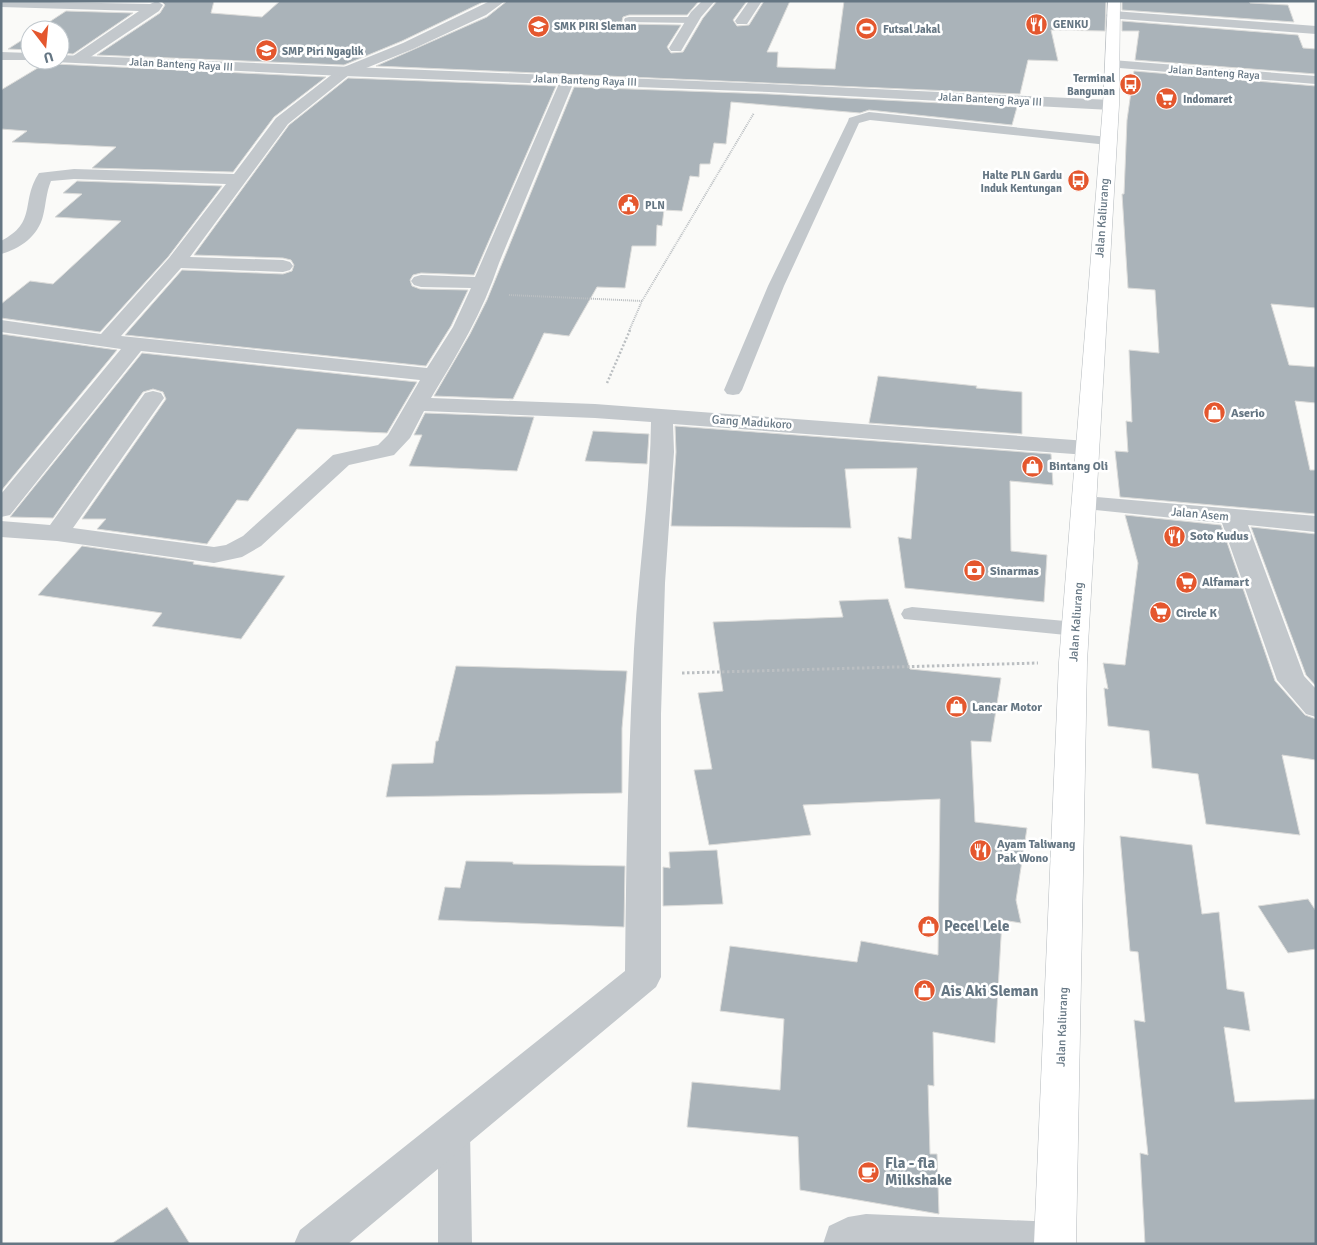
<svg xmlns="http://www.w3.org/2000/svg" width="1317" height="1245" viewBox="0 0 1317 1245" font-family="Signika,sans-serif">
	<rect width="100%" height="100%" fill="#fafaf8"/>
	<path fill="#aab3b9" stroke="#dcdcda" d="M161 1H214L211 13 262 17 280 1H485L402 41 344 65 97 55 160 13 165 5Z
		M507 1H699L687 15H629L623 17 622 21 625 24 681 25 667 47 671 53 683 52 703 18 717 1H747L733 20 737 26 749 25 764 1H790L767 52H778L777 67 835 69 844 1H1106L1105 31 1051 30 1058 61 1028 60 1020 94 376 66 487 17Z
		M1122 1H1249L1250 3 1288 5 1294 22 1122 10Z
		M66 11 133 13 73 54 62 53 65 51H60V30H37Z
		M1122 21 1298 35 1303 48 1316 49V74L1135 60 1139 31H1122Z
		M30 35V50L8 49Z
		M51 60 55 64 326 77 274 117 233 172 92 168 116 147 12 142 27 131 1 129V90Z
		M1134 71 1316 86V308L1271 304 1289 365 1316 367V403L1295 401 1310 470H1316V514L1120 497 1115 451 1128 452 1126 421 1132 422 1129 350 1159 353 1155 290 1128 288 1122 194H1124L1127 120Z
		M348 78 556 86 474 275 421 273 413 275 410 280 412 286 420 289 468 290 451 326 426 366 125 335 182 270 283 274 292 271 294 265 291 260 283 258 194 255 289 125Z
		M574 87 769 94 1017 107 1012 125 869 110 860 113 731 102 726 144 714 143 710 164H700L699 177 690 176 682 211 664 210 662 226 657 225 656 246H632L625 288 597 287 569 336 544 333 513 399 434 396 470 334 487 300Z
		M77 181 222 186 168 257 100 332 1 318V304L30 281 53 284 121 221 55 217 82 194 63 193Z
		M1 334 117 350 1 491Z
		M142 353 417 382 387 433 297 429 248 501 237 500 207 544 97 529 106 519H82L166 399 163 392 153 389 143 392 53 518 10 517Z
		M878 376 977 386 976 388 1022 392V434L869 423Z
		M425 413 533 417H534L517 471 409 466 422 435H414Z
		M675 426 1051 454 1053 485 1010 481 1011 551 1047 555 1044 602 905 588 898 537 911 539 917 468 845 469 851 528 671 526 676 452Z
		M593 431 649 434 647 464 585 461Z
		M1125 515 1221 525 1275 681 1305 715 1316 719V760L1282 755 1300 835 1206 824 1198 774 1152 768 1149 731 1108 726 1104 688 1108 689 1103 663 1125 665 1138 563Z
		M1251 527 1316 534V686L1306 675Z
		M82 546 194 562 193 564 285 576 241 639 152 626 162 613 38 595Z
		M888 599 910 669 1001 678 991 742 971 741 975 822 1027 828 1016 900 1021 923 1002 920 995 1043 933 1032 934 1086 928 1085 930 1154H937L939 1214 800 1190 798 1137 687 1127 692 1082 780 1090 784 1019 720 1011 730 946 857 962 861 941 938 955 940 799 803 805 811 835 709 845 694 770 712 769 698 693 723 691 713 622 843 617 839 601Z
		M456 666 627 671 622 728V793L386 797 392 764 433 763 436 741H438Z
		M1120 836 1192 845 1202 914 1219 912 1227 989 1244 992 1250 1031 1224 1027 1235 1102 1316 1099V1244H1145L1140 1153 1148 1155 1134 1020 1145 1022 1138 952 1130 951Z
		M717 850 723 904 663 906V867L670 868 669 852Z
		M466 861 513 862V864L625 866 624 927 438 920 445 887 460 888Z
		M1308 899 1316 911V949L1288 953 1258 906Z
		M167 1207 190 1244H111Z"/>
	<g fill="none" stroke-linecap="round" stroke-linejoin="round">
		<defs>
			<path id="primary" d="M1108 1H1120L1119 105 1087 662 1076 1244H1034L1059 662 1103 105Z"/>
		</defs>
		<use href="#primary" stroke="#b5babe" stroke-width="1"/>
		<path stroke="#bbbfc2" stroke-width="2" stroke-dasharray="1 1" stroke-linecap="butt" d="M509 295 642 301 754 113
			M629 331 642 301"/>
		<path stroke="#bbbfc2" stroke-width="2.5" stroke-dasharray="2 2" stroke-linecap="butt" d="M607 383 630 330"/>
		<path stroke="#bbbfc2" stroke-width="3" stroke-dasharray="2.5 2.5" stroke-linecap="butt" d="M682 673 1038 663"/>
		<path fill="#c3c8cc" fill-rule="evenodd" d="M629 17H693L698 20 693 23 625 22 624 20 625 18Z
			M869 112 1108 137 1115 141 1108 145 870 120 859 123 784 286 742 390 739 394 733 395 727 394 724 390 768 286 848 121 849 118Z
			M912 607 1076 622 1084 624 1087 629 1084 634 1076 636 904 619 901 614 904 609Z
			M454 1116 465 1121 470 1131 472 1244H438V1131L443 1121Z
			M866 1214 1056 1222 1068 1227 1073 1239 1071 1244H823L829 1226 848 1217Z"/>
		<path fill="#c3c8cc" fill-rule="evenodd" d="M1 1 150 4 157 1 163 5 159 11 83 62H73L71 59 73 56 139 11 1 7Z
			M490 1H505L486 15 413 49 349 75 288 124 190 257 283 260 290 262 293 266 290 270 283 272 181 268 121 336 427 368 453 327 471 288 421 287 414 285 411 281 414 277 421 275 475 277 561 79 563 76H573L575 79 499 263C483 312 457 355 431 398L595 404 1087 441 1095 443 1099 448 1095 453 1087 455 673 424 674 452 665 583 661 714V977L656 987 348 1244H294L300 1230 625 971C626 863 628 756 634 649 638 573 650 497 651 422L595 418 424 411 410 438 394 455 349 465 261 546 242 557 214 563 57 541 1 537V521L50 525 145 393 153 391 161 393 164 398 73 528 214 547 226 545 243 536 333 455 378 445 388 435 420 380 141 351 10 515 1 517V494L121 349 1 332V320L101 334 169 258 226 184 74 179 51 181C46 193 46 204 43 216 38 236 20 249 1 254V241C38 222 20 202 39 173L74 169 234 174 276 118 339 69 403 43Z
			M702 1H715L701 17 681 51H671L669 48 691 12Z
			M749 1H762L747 24H737L735 21Z
			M1113 11 1316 26V34L1108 18 1106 15Z
			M1112 60 1316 76V84L1107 67 1105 64 1107 61Z
			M1085 496 1316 516V532L1248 525 1304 676 1316 689V717L1306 714 1277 680 1222 523 1076 508 1073 503 1076 498Z"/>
		<path fill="#c3c8cc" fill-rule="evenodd" d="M1 52 30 53V60H35H1Z
			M60 55 769 84 1111 100 1116 102 1119 105 1116 108 1111 110 769 92 344 76 55 62 54 60H60Z"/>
		<use href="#primary" fill="#fff" fill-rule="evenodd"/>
	</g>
	<defs>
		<symbol id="restaurant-disc" viewBox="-11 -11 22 22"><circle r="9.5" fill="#e4572e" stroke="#fff"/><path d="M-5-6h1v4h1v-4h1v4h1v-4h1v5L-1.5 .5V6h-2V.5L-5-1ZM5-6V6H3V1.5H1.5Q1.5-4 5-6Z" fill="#fff"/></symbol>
		<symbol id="school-disc" viewBox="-11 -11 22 22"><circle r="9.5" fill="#e4572e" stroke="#fff"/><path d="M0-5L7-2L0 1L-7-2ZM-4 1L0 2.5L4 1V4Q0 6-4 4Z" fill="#fff"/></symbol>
		<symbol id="stadium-disc" viewBox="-11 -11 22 22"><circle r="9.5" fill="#e4572e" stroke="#fff"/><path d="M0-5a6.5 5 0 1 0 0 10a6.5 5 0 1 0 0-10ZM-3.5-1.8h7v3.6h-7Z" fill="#fff"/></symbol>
		<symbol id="bus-disc" viewBox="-11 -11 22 22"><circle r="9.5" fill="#e4572e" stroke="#fff"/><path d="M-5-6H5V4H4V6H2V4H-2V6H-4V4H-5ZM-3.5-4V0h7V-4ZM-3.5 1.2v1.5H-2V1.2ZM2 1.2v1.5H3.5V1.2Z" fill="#fff"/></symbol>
		<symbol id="supermarket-disc" viewBox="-11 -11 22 22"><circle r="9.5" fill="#e4572e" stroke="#fff"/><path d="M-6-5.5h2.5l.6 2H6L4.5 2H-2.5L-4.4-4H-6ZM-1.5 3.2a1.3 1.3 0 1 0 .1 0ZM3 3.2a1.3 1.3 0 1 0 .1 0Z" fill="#fff"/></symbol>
		<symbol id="civic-disc" viewBox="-11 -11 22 22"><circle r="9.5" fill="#e4572e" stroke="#fff"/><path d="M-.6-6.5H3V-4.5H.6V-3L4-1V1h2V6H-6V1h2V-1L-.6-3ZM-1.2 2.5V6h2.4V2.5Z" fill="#fff"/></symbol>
		<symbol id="shop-disc" viewBox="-11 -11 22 22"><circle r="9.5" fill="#e4572e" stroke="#fff"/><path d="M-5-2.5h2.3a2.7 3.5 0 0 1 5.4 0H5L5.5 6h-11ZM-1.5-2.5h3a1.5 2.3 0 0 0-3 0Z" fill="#fff"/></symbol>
		<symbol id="bank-disc" viewBox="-11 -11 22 22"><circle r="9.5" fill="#e4572e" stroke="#fff"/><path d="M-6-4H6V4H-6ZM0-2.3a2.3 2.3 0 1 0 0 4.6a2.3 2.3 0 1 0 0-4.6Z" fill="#fff"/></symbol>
		<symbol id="cafe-disc" viewBox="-11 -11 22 22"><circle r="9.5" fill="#e4572e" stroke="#fff"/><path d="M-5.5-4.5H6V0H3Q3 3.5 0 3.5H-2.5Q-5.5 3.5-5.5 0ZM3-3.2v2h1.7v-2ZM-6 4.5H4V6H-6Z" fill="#fff"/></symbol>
	</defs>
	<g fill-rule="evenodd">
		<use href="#restaurant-disc" x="1024" y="12" width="25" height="25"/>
		<use href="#school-disc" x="526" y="14" width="25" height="25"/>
		<use href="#stadium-disc" x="854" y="16" width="25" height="25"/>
		<use href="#school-disc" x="254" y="38" width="25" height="25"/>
		<use href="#bus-disc" x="1118" y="72" width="25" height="25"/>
		<use href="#supermarket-disc" x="1154" y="86" width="25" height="25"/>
		<use href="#bus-disc" x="1066" y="168" width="25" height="25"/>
		<use href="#civic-disc" x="616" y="192" width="25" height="25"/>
		<use href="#shop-disc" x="1202" y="400" width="25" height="25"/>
		<use href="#shop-disc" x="1020" y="454" width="25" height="25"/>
		<use href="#restaurant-disc" x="1162" y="524" width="25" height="25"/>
		<use href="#bank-disc" x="962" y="558" width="25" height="25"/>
		<use href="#supermarket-disc" x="1174" y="570" width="25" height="25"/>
		<use href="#supermarket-disc" x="1148" y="600" width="25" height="25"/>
		<use href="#shop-disc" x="944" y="694" width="25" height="25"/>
		<use href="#restaurant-disc" x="968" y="838" width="25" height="25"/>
		<use href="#shop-disc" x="916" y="914" width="25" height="25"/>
		<use href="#shop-disc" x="912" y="978" width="25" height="25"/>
		<use href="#cafe-disc" x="856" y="1160" width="25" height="25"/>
	</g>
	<g text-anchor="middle" stroke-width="5" stroke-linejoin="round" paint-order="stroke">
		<g font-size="11" font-weight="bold" fill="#657683" stroke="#fff" text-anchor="start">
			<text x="1053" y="28">GENKU</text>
			<text x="554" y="30">SMK PIRI Sleman</text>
			<text x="883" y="33">Futsal Jakal</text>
			<text x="282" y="55">SMP Piri Ngaglik</text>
			<text x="1115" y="82" text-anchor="end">Terminal<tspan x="1115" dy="13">Bangunan</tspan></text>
			<text x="1183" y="103">Indomaret</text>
			<text x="1062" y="179" text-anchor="end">Halte PLN Gardu<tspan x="1062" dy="13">Induk Kentungan</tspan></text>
			<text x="645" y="209">PLN</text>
		</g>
		<g font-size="11" fill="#657683" stroke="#fff">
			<text transform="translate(181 64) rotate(3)" y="4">Jalan Banteng Raya III</text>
			<text transform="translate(1214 72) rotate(4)" y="4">Jalan Banteng Raya</text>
			<text transform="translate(585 80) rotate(2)" y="4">Jalan Banteng Raya III</text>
			<text transform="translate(990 99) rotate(3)" y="4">Jalan Banteng Raya III</text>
		</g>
		<g font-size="12" fill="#657683" stroke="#fff">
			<text transform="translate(1102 218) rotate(-86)" y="4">Jalan Kaliurang</text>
			<text transform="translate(752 422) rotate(4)" y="4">Gang Madukoro</text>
			<text transform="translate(1200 514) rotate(5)" y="4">Jalan Asem</text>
			<text transform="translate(1076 622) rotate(-86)" y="4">Jalan Kaliurang</text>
			<text transform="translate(1062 1027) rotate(-88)" y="4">Jalan Kaliurang</text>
		</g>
		<g font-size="12" font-weight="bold" fill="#657683" stroke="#fff" text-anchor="start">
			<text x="1231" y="417">Aserio</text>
			<text x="1049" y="470">Bintang Oli</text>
			<text x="1190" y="540">Soto Kudus</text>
			<text x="990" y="575">Sinarmas</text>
			<text x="1202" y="586">Alfamart</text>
			<text x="1176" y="617">Circle K</text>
			<text x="972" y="711">Lancar Motor</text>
			<text x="997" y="848">Ayam Taliwang<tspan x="997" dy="14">Pak Wono</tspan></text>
		</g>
		<g font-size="15" font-weight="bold" fill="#657683" stroke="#fff" text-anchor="start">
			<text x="944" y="931">Pecel Lele</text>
			<text x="941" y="996">Ais Aki Sleman</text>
			<text x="885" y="1168">Fla - fla<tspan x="885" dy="17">Milkshake</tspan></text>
		</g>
	</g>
	<rect width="1317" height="1245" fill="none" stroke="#657683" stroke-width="5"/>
	<g transform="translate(45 45) rotate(164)"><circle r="24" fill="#ffffff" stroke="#c1c8cd"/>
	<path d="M0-4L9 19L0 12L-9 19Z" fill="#e4572e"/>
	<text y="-8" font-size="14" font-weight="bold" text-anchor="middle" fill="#657683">U</text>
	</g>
</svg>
